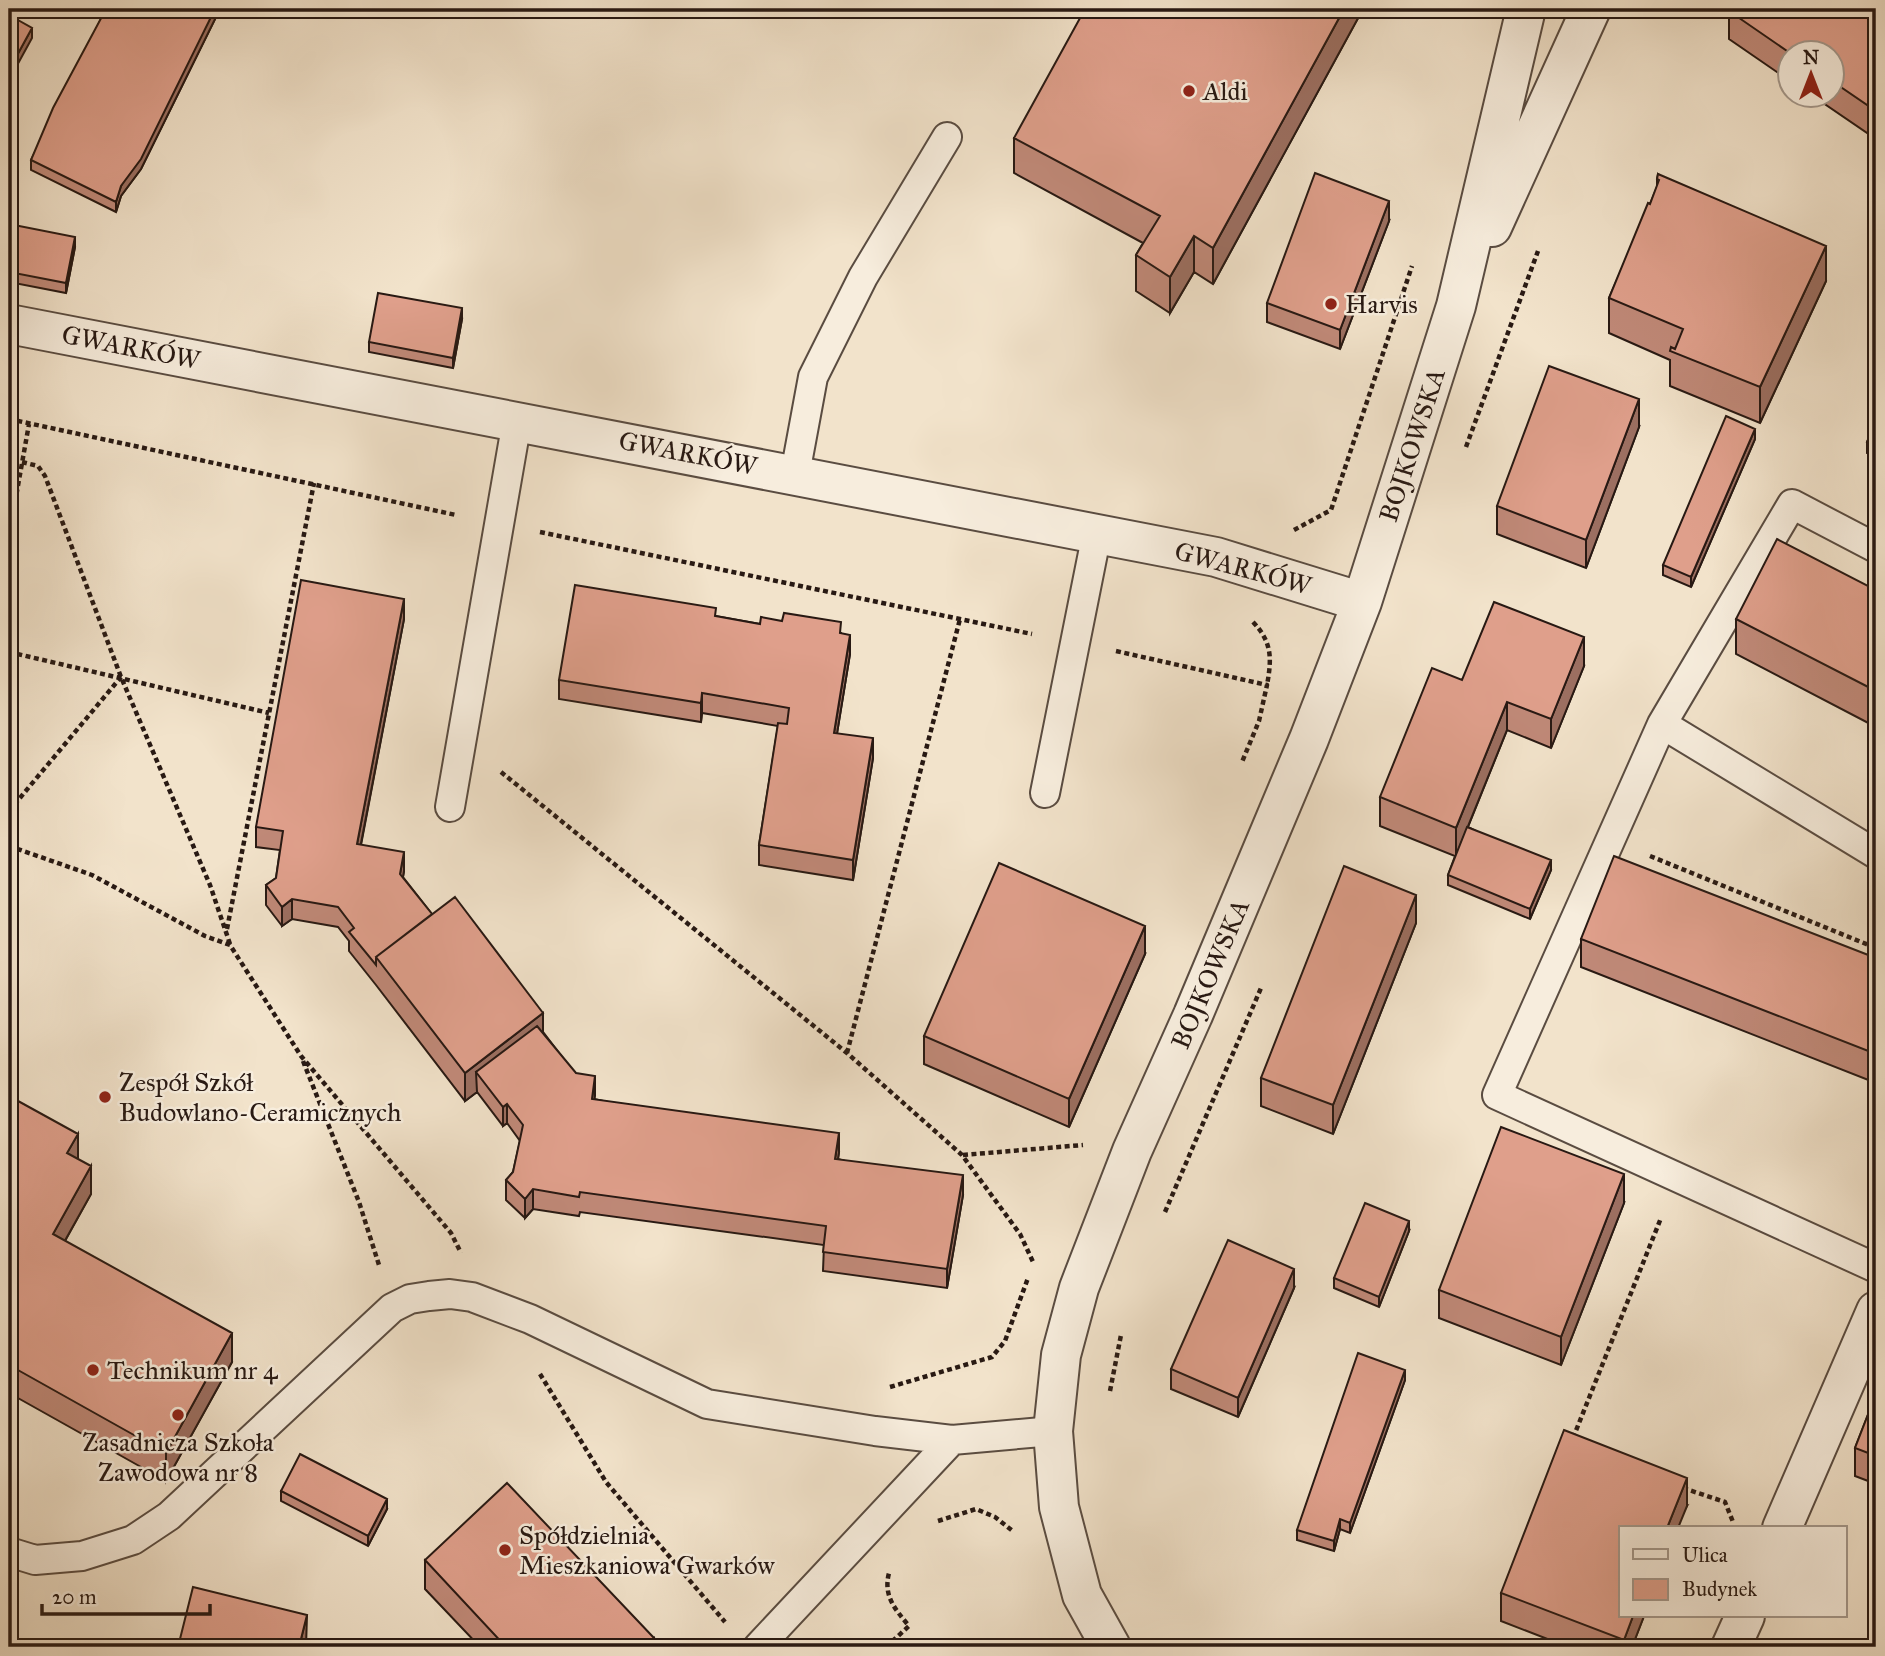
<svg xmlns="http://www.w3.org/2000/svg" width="1885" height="1656" viewBox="0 0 1885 1656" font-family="'IM FELL Great Primer',serif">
	<rect width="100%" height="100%" fill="#f2e3cb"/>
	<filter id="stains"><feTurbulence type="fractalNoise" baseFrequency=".00286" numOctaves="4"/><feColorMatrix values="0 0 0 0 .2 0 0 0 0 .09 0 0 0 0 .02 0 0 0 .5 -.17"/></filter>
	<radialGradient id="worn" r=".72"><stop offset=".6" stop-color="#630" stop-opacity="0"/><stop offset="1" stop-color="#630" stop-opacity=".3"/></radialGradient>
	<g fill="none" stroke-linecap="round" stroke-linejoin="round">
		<defs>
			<path id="service" d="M795 474 813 377 863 277 947 137
				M1876 548 1792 504 1662 724 1497 1095 1876 1268
				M1662 724 1876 854
				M1045 793 1097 533
				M450 807 517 421
				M9 1552 35 1560 82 1556 133 1540 169 1516 392 1308 410 1299 429 1296 450 1294 472 1297 530 1319 707 1404 875 1431 952 1440 1053 1431
				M758 1647 952 1440"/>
			<path id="minor" d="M1782 1528 1876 1311
				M1731 1647 1745 1616"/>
			<path id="tertiary" d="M1492 227 1591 9
				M9 324 1216 557 1362 602
				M1111 1647 1082 1595 1059 1507 1053 1431 1061 1355 1079 1288 1132 1151 1193 1015 1309 739 1362 602 1456 306 1526 9"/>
		</defs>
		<use href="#service" stroke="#5a4c41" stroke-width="32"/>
		<use href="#minor" stroke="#5a4c41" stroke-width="42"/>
		<use href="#tertiary" stroke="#5a4c41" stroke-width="42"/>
		<path stroke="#281913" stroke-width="4.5" stroke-dasharray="5 3.5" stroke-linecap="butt" d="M9 419 456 515
			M1466 447 1538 251
			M22 462 38 466 45 476 121 677 210 885 230 944
			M1294 530 1331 510 1412 266
			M540 532 1032 634
			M9 536 29 424
			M1253 622C1272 642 1272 658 1267 685
			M1116 651 1267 685 1259 721 1242 762
			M9 652 269 713
			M501 772 847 1053 962 1155 1020 1234 1034 1264
			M9 811 121 677
			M9 846 92 875 205 936 230 945 301 1056 451 1233 461 1253
			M1650 856 1876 948
			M227 929 314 483
			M847 1053 960 619
			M303 1061 359 1202 379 1265
			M963 1155 1083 1145
			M1165 1212 1261 988
			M540 1374 606 1482 725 1622
			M890 1387 992 1357 1005 1341 1028 1278
			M1110 1391 1121 1335
			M1573 1438 1661 1218
			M1683 1488 1725 1502 1733 1522
			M938 1521 976 1509 995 1517 1014 1532
			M1788 1642 1800 1647
			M886 1647 909 1626C895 1609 883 1596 889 1573"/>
		<use href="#service" stroke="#f7eddd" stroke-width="28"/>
		<use href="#minor" stroke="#f7eddd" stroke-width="38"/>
		<use href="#tertiary" stroke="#f7eddd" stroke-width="38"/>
	</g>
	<path fill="#c08978" stroke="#281913" stroke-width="2" d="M106 9H220L141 169 121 196 116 212 31 170V160Z
		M1363 9 1213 284 1194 272 1170 313 1136 291V255L1143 243 1014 173V138Z
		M1876 9V139L1810 94H1832V52H1790V81L1729 39V11Z
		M1658 174 1826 281 1760 423 1670 386V360L1609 333V298L1650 204 1657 187V179Z
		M1389 221 1340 349 1267 322V303Z
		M9 224 75 247 66 293 9 282Z
		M462 319 453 368 369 352V342Z
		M1876 422V456L1867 453V442Z
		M1639 427 1586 568 1497 534V506Z
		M1755 439 1691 587 1663 575V565Z
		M1876 590V727L1736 654V619Z
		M716 616 760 624 841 633 850 654 837 733 873 758 853 880 759 865V845L778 726 702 713 701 722 559 699V680Z
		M404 619 361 845 404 871 403 877 432 914 543 1032 594 1099 839 1152 838 1159 963 1195 947 1288 823 1271 824 1245 580 1212 579 1216 533 1209 525 1218 506 1200V1180L513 1172 520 1141 507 1123 503 1126 477 1092 465 1101 376 985 349 951V941L338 927 292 919 282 926 266 905V885L276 878 280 850 256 847V827Z
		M1584 666 1551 748 1507 730 1468 827 1551 870 1530 919 1448 885V875L1455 856 1380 826V797L1462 680Z
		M1416 923 1333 1134 1261 1106V1078Z
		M1581 939 1876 958V1083L1581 967Z
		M1145 954 1069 1127 924 1064V1036Z
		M9 1096 78 1159 91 1194 65 1241 232 1362 166 1481 9 1393Z
		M1624 1203 1561 1365 1439 1318V1290Z
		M1409 1231 1379 1307 1334 1288V1278Z
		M1294 1288 1238 1417 1171 1389V1369Z
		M1405 1380 1350 1533 1340 1529 1334 1551 1297 1540V1530Z
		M1876 1394V1484L1855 1476V1448Z
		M281 1491 387 1509 368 1546 281 1501Z
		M1687 1506 1621 1616H1644L1632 1647H1568L1501 1621V1593Z
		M425 1560 654 1647H480L425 1589Z"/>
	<path fill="#9c6f61" stroke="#281913" stroke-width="2" d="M215 9H220L141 169 121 196 116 212V202L121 186Z
		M1344 9H1363L1213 284V248Z
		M32 28V38L9 80V70Z
		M1389 201V221L1340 349V330Z
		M1194 236V272L1170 313V277Z
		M75 237V247L66 293V283Z
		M1826 246V281L1760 423V387Z
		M462 308V319L453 368V358Z
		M1639 399V427L1586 568V540Z
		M1755 429V439L1691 587V577Z
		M404 599V619L357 864V844Z
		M850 635V654L834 752V733Z
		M1584 637V666L1551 748V719Z
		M702 693V713L701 722V703Z
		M1507 702V730L1456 856V828Z
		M873 738V758L853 880V860Z
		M404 852V871L400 894V874Z
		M1551 860V870L1530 919V909Z
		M1416 895V923L1333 1134V1105Z
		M292 899V919L282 926V907Z
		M1145 926V954L1069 1127V1099Z
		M543 1013V1042L476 1072 477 1092 465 1101V1073Z
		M595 1076V1096L592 1119V1099Z
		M507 1104V1123L503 1126V1107Z
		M839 1133V1152L835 1178V1159Z
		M78 1134V1163L67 1153Z
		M91 1166V1194L53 1262V1234Z
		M1624 1174V1203L1561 1365V1337Z
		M963 1175V1195L947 1288V1269Z
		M533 1189V1209L525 1218V1199Z
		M1409 1221V1231L1379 1307V1297Z
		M1294 1269V1288L1238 1417V1398Z
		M232 1333V1362L166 1481V1453Z
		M1405 1370V1380L1350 1533V1523Z
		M1687 1478V1506L1678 1528H1667Z
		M387 1499V1509L368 1546V1536Z
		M1340 1519V1529L1334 1551V1541Z
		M307 1615 306 1647H299Z
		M1633 1616H1644L1632 1647H1624V1640Z
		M654 1638V1647H643Z"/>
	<path fill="#df9f8b" stroke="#281913" stroke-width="2" d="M106 9H215L141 159 121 186 116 202 31 160 53 108Z
		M1085 9H1344L1213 248 1194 236 1170 277 1136 255 1160 216 1014 138Z
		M1730 9H1876V111L1832 81V52L1790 53 1729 11Z
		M9 15 32 28 9 70Z
		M1315 173 1389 201 1340 330 1267 303Z
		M1658 174 1826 246 1760 387 1670 351 1671 347 1675 349 1683 329 1609 298 1648 203 1650 204 1659 180 1657 179Z
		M9 224 75 237 66 283 9 272Z
		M378 293 462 308 453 358 369 342Z
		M1549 366 1639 399 1586 540 1497 506Z
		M1726 416 1755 429 1691 577 1663 565Z
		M1876 422V446L1867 442Z
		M1777 539 1876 590V691L1736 619Z
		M301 580 404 599 357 844 404 852 400 874 432 914 376 957V965L349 932 354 928 338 907 292 899 282 907 266 885 276 878 283 831 256 827Z
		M575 585 716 608 715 616 760 624 761 617 782 621 784 613 841 622 840 633 850 635 834 733 873 738 853 860 759 845 778 723 787 724 789 708 702 693 701 703 559 680Z
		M1494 602 1584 637 1551 719 1507 702 1456 828 1380 797 1432 668 1462 680Z
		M1467 827 1551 860 1530 909 1448 875Z
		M1614 856 1876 958V1054L1581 939Z
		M999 863 1145 926 1069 1099 924 1036Z
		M1344 866 1416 895 1333 1105 1261 1078Z
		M455 897 543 1013 465 1073 376 957Z
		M537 1026 576 1073 595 1076 592 1099 839 1133 835 1159 963 1175 947 1269 823 1252 826 1226 580 1192 579 1197 533 1189 525 1199 506 1180 513 1172 523 1125 507 1104 503 1107 476 1072Z
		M9 1096 78 1134 67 1153 91 1166 53 1234 232 1333 166 1453 9 1365Z
		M1501 1127 1624 1174 1561 1337 1439 1290Z
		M1365 1203 1409 1221 1379 1297 1334 1278Z
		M1228 1240 1294 1269 1238 1398 1171 1369Z
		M1358 1353 1405 1370 1350 1523 1340 1519 1334 1541 1297 1530Z
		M1876 1394V1456L1855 1448Z
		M1564 1430 1687 1478 1667 1528H1621V1616H1633L1624 1640 1501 1593Z
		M300 1454 387 1499 368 1536 281 1491Z
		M507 1483 654 1638 643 1647H506L425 1560Z
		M193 1587 307 1615 299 1647H178Z"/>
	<g fill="#8f2418" stroke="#f7eddd" stroke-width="2.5">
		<circle cx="1189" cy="91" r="7"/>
		<circle cx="1331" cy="304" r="7"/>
		<circle cx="105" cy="1097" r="7"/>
		<circle cx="93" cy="1370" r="7"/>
		<circle cx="178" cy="1415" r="7"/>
		<circle cx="505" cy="1550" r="7"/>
	</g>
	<g text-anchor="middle" stroke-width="5" stroke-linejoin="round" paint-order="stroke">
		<g font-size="26" fill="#281913" stroke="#f7eddd" text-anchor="start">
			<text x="1203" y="100">Aldi</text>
			<text x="1345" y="313">Harvis</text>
			<text x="119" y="1091">Zespół Szkół<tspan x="119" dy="30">Budowlano-Ceramicznych</tspan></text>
			<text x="107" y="1379">Technikum nr 4</text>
			<text x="178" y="1451" text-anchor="middle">Zasadnicza Szkoła<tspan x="178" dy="30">Zawodowa nr 8</tspan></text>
			<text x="519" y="1544">Spółdzielnia<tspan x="519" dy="30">Mieszkaniowa Gwarków</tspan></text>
		</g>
		<g font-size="26" fill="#281913" stroke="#f7eddd">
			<text transform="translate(131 347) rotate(11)" y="9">GWARKÓW</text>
			<text transform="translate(1412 445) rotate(-72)" y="9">BOJKOWSKA</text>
			<text transform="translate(688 453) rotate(11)" y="9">GWARKÓW</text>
			<text transform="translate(1243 568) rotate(15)" y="9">GWARKÓW</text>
			<text transform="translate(1210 974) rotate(-67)" y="9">BOJKOWSKA</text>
		</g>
	</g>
	<rect width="1885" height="1656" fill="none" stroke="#f2e3cb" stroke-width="35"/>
	<rect x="10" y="10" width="1864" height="1635" fill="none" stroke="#281913" stroke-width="3.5"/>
	<rect x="18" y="18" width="1850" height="1621" fill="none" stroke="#281913" stroke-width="2"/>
	<rect x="1619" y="1526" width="228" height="91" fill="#f7eddd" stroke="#a4988c" stroke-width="2"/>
	<rect x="1633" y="1549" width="35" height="10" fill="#f7eddd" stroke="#a4988c" stroke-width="2"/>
	<text x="1682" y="1562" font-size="21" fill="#281913">Ulica</text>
	<rect x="1633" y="1579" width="35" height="21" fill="#df9f8b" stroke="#a4988c" stroke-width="2"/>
	<text x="1682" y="1596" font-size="21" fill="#281913">Budynek</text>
	<g transform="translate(1811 74)"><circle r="33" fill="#f7eddd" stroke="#a4988c" stroke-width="2"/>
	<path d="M0-5L12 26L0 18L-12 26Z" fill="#8f2418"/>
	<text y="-10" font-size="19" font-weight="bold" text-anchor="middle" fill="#281913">N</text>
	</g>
	<path d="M42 1604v10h168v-10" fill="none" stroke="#281913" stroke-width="3.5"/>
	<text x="52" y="1604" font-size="21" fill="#281913" stroke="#f7eddd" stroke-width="5" paint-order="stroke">20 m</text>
	<rect width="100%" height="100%" filter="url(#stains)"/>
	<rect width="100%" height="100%" fill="url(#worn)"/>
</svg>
